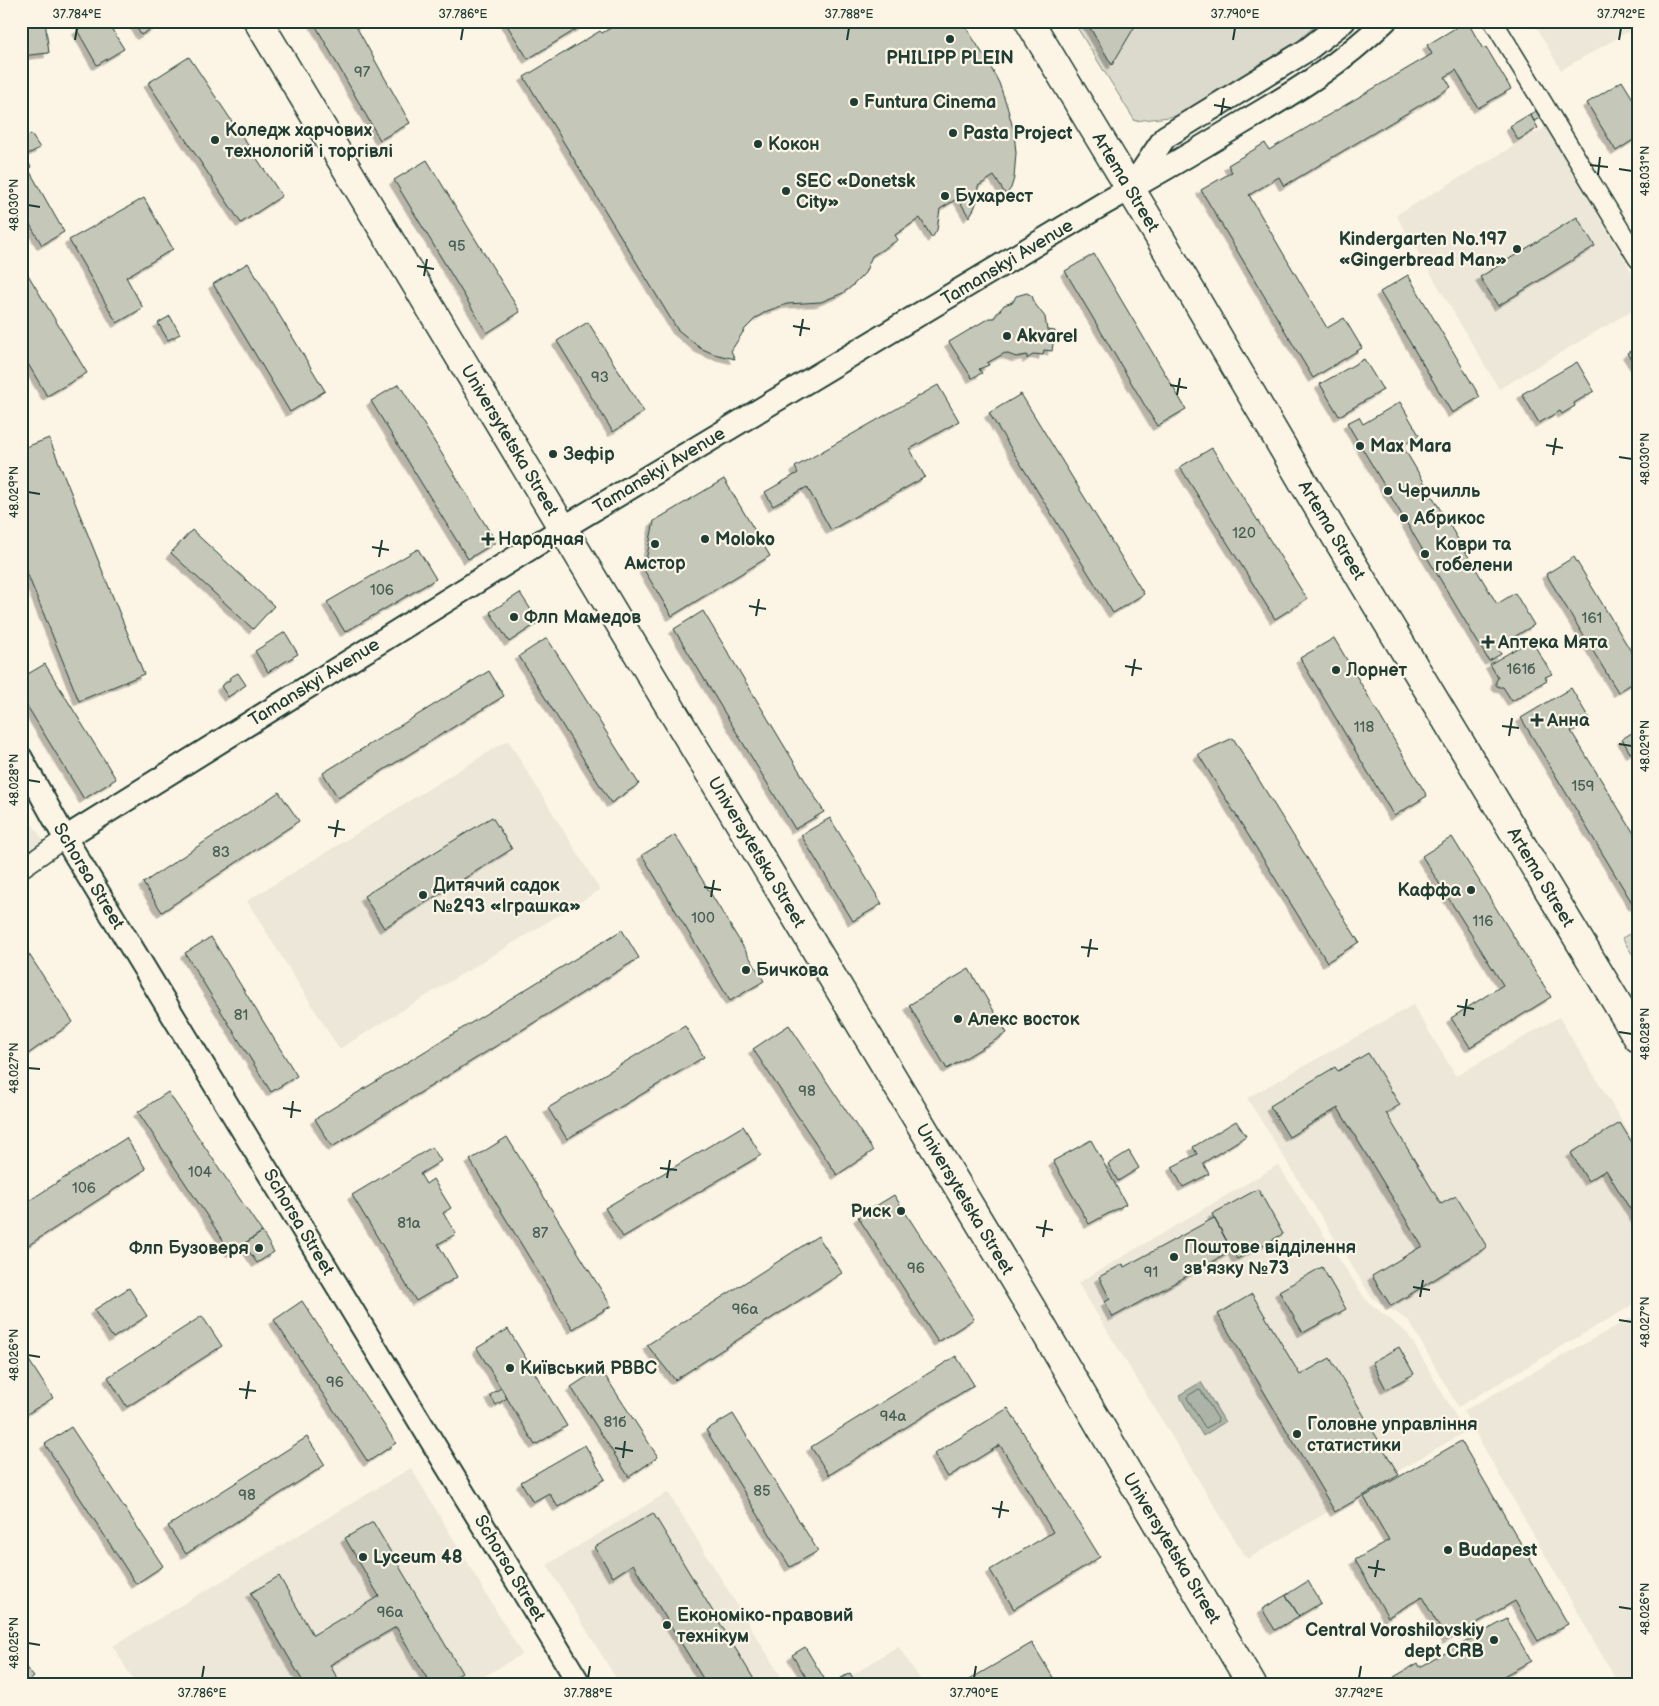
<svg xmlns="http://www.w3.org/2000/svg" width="1659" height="1706" viewBox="0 0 1659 1706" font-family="'Balsamiq Sans',sans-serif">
	<defs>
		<filter id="shadow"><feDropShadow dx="-4.5" dy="4.5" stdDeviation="0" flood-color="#0004"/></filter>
	</defs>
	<rect width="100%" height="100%" fill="#fcf5e5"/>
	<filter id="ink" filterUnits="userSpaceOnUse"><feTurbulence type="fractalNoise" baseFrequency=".02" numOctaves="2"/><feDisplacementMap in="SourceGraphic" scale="10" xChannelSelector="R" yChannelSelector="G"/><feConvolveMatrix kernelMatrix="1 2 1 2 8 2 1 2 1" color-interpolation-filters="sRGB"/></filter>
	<g filter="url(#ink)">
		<path fill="#ece7d8" d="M1533 21H1638V37L1628 32 1561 70Z
			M1546 127 1638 283V307L1499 389 1396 215Z
			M508 740 600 890 339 1049 247 901Z
			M21 807 43 840 21 856Z
			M1413 1005 1456 1076 1559 1017 1638 1148V1302L1458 1407 1409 1321 1372 1298 1247 1098Z
			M1278 1165 1366 1300 1408 1334 1465 1432 1247 1559 1078 1283Z
			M1638 1314V1685H1619L1463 1411Z
			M411 1468 522 1654 470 1685H136L113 1646Z
			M668 1492 786 1685H620L547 1565Z
			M898 1646 924 1685H837Z"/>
		<path fill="#dcdacc" stroke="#7e8c80" d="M1073 21H1320L1295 44 1273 59 1177 116 1135 121Z
			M1638 929V963L1622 938Z"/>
		<path fill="#aeb3a7" stroke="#758479" d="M1201 1382 1225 1422 1203 1436 1179 1395Z"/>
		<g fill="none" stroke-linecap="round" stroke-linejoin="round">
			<path stroke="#586c62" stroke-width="1" d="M1198 1390 1201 1391 1218 1419 1217 1422 1206 1428 1204 1426 1187 1398 1188 1396Z"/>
		</g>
		<path fill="#c5c7b9" stroke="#1f3d34" filter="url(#shadow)" d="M21 21H45L49 53 21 56Z
			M133 21H165L141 35Z
			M313 21H353L410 123 380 140Z
			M506 21H590L528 59 505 22Z
			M623 21H960L967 29 988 62 999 83 1007 106 1014 132 1016 153 1014 178 1011 188 1006 195 994 176 978 186V198L974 209 969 217 958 198 940 209 937 230 932 238 920 218 895 235 898 240 872 256 865 273 851 287 843 293 821 302 787 304 767 311 756 318 745 329 731 351 735 359 714 354 700 348 677 329 524 77 600 31 602 33Z
			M1086 21H1138L1112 65Z
			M1467 21 1483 49 1486 47 1511 89 1478 108 1456 70 1445 77 1451 87 1284 186 1279 177 1249 195 1327 328 1344 318 1362 348 1313 378 1201 190 1232 172 1228 165 1265 143 1269 150 1432 54 1427 45Z
			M93 22 97 29 108 23 124 49 97 65 77 30Z
			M189 57 282 196 241 223 148 83Z
			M1622 81 1638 107V137L1616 151 1587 103Z
			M1536 111 1540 118 1534 121 1530 114Z
			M1530 114 1538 128 1518 140 1510 126Z
			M31 134 40 148 26 155 21 148V140Z
			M21 150 31 167 21 173Z
			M427 160 520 312 487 333 394 180Z
			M29 170 64 232 42 245 21 209V175Z
			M144 198 173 249 126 277 143 308 117 323 69 240Z
			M1577 217 1595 246 1498 306 1480 277Z
			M1094 254 1186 409 1157 426 1065 271Z
			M21 263 87 373 47 396 21 352Z
			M248 263 325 391 290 412 213 284Z
			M1408 275 1480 397 1452 413 1380 292Z
			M1027 293 1032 296 1035 304 1045 317 1047 330 1055 331 1052 351 1044 350 1043 355 1034 354 1027 359V355L1016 357 1005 353 987 363 989 365 979 369 982 373 972 378 949 342 989 318H994L1004 305 1013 302 1016 296Z
			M170 316 180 334 168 340 158 323Z
			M588 322 644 412 613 432 557 341Z
			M1638 347V370L1627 353Z
			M1364 359 1383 390 1339 416 1320 384Z
			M1577 362 1594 391 1574 403 1575 406 1562 414 1560 411 1539 423 1522 394Z
			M399 384 496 542 468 559 371 401Z
			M938 385 959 421 910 449 925 477 831 530 807 487 773 506 765 492 798 473 795 467Z
			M1021 394 1144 594 1113 613 989 413Z
			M1400 402 1419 435 1402 445 1447 521 1497 604 1515 593 1534 625 1497 647 1501 654 1489 661 1347 423 1359 417 1363 424Z
			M49 438 144 674 79 701 21 558V449Z
			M1212 448 1307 599 1275 619 1180 467Z
			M724 479 770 556 672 616 644 570 654 521Z
			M192 530 274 606 253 629 171 553Z
			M418 549 436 579 345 632 327 602Z
			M1574 557 1638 663V680L1618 692 1546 574Z
			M520 593 539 622 509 642 490 612Z
			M703 611 824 812 795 829 674 629Z
			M285 632 298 654 268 672 255 651Z
			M547 638 639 784 611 803 519 656Z
			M1334 638 1427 796 1394 816 1300 658Z
			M1531 640 1552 674 1545 677 1547 680 1512 701 1503 687H1499L1496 685V681L1498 678 1490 664Z
			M45 664 116 779 84 799 21 696V678Z
			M489 671 504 696 338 798 323 773Z
			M238 673 246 685 228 697 221 686 230 680 229 678Z
			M1571 688 1590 720 1571 731 1638 840V904L1634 906 1521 718Z
			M1638 729V749L1630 753 1622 739Z
			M1233 738 1359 942 1327 962 1198 754Z
			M279 792 299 821 162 912 143 883Z
			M492 817 512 849 384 928 364 896Z
			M830 818 882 904 853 921 801 835Z
			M675 835 764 981 730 1001 642 855Z
			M1452 837 1551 997 1470 1047 1451 1018 1503 985 1422 856Z
			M622 930 639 958 332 1147 315 1119Z
			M211 937 297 1076 271 1092 185 953Z
			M21 942 73 1022 21 1059Z
			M969 969 1007 1033 947 1069 909 1005Z
			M789 1025 873 1151 837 1175 753 1049Z
			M685 1026 704 1057 567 1139 548 1108Z
			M1368 1053 1400 1105 1386 1113 1441 1204 1456 1196 1487 1247 1391 1306 1372 1276 1422 1246 1338 1108 1289 1137 1270 1106 1335 1067 1338 1071Z
			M168 1092 262 1232 231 1252 138 1112Z
			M1236 1121 1246 1136 1203 1163 1209 1174 1183 1187 1172 1167 1197 1154 1193 1147Z
			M1620 1123 1638 1152V1222L1606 1170 1588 1181 1571 1153Z
			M743 1126 761 1155 623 1237 605 1208Z
			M507 1137 611 1306 573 1329 470 1160Z
			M126 1138 146 1169 21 1250V1206Z
			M1091 1140 1126 1204 1089 1224 1053 1161Z
			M432 1147 441 1161 420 1174 426 1184 433 1179 451 1208 443 1213 456 1234 438 1244 457 1277 416 1301 352 1195Z
			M1129 1151 1139 1168 1118 1181 1108 1164Z
			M1258 1189 1283 1234 1237 1259 1212 1214Z
			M894 1195 974 1319 938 1342 858 1217Z
			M1214 1218 1232 1251 1113 1317 1105 1302 1110 1299 1099 1277 1123 1264 1124 1267Z
			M262 1232 274 1252 257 1263 244 1244Z
			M818 1236 842 1273 675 1380 647 1345Z
			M1322 1267 1346 1309 1303 1333 1279 1291Z
			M129 1288 147 1316 113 1338 94 1310Z
			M1252 1294 1300 1375 1330 1358 1399 1475 1335 1512 1218 1314Z
			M302 1301 396 1443 368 1462 274 1320Z
			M202 1316 222 1346 127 1407 108 1377Z
			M508 1329 567 1426 535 1445 477 1348Z
			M1399 1347 1414 1374 1386 1389 1372 1362Z
			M21 1348 53 1398 27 1414 21 1404Z
			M956 1356 974 1385 829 1475 811 1447Z
			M600 1368 658 1457 629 1477 571 1387Z
			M501 1388 507 1398 496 1405 490 1395Z
			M1008 1408 1100 1557 1014 1609 990 1570 1053 1532 1000 1445 948 1477 934 1454Z
			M733 1414 818 1551 790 1567 706 1430Z
			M71 1427 163 1566 136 1584 45 1444Z
			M307 1437 325 1465 186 1554 168 1526Z
			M1461 1441 1568 1624 1538 1641 1515 1601 1447 1640 1422 1597 1388 1617 1355 1560 1389 1540 1364 1497Z
			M585 1445 605 1479 558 1507 549 1493 533 1502 521 1482Z
			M653 1513 752 1676 757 1685H707L633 1564 613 1577 595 1547Z
			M373 1522 462 1673 442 1685H431L396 1627 330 1665 341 1685H305L251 1593 279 1576 313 1635 379 1596 345 1538Z
			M1308 1581 1321 1603 1299 1616 1286 1595Z
			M1286 1595 1299 1616 1275 1630 1262 1609Z
			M1507 1619 1531 1661 1487 1685H1398L1394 1677 1418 1663 1420 1667Z
			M1032 1643 1057 1684 1056 1685H960Z
			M805 1647 828 1685H811L792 1655Z
			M21 1662 34 1677 25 1685H21Z
			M850 1673 857 1685H838L836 1681Z"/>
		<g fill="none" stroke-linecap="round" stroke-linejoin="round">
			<defs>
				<path id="minor" d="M1493 21 1638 259
					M21 869 65 838"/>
				<path id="tertiary" d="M1132 186 1165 137 1307 50 1344 21
					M21 758 65 838 580 1685
					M65 838 563 528 1103 204C1150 178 1196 151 1242 123 1295 92 1341 64 1385 21"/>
				<path id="primary" d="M258 21 1034 1313 1252 1685
					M1029 21 1154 228 1306 487 1638 1038"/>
			</defs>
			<use href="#minor" stroke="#1f3d34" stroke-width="21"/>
			<use href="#tertiary" stroke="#1f3d34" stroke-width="26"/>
			<use href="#primary" stroke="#1f3d34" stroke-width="31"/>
			<use href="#minor" stroke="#fcf5e5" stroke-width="18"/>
			<use href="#tertiary" stroke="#fcf5e5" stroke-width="22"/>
			<use href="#primary" stroke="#fcf5e5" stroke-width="28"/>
		</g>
	</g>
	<path fill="none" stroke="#1f3d34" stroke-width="2" d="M75 40 77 28M461 40 463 28M847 40 849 28M1233 40 1235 28M1619 40 1621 28M1214 105 1231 108M1221 115 1224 98M1590 165 1608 167M1619 169 1632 171M1598 175 1600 157M28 205 40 207M417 266 434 269M424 276 427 259M793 326 810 329M800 336 803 319M1170 385 1187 388M1177 395 1180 378M1546 445 1563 448M1553 455 1556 438M1619 457 1632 459M28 492 40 494M372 547 389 550M379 557 382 540M749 606 766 609M756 616 759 599M1125 666 1142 669M1132 676 1135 659M1502 726 1519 728M1509 736 1512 718M1619 744 1632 746M28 780 40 782M328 827 345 830M335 837 338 820M704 887 721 890M711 897 714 880M1081 947 1098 949M1088 957 1091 939M1457 1006 1474 1009M1464 1016 1467 999M1619 1032 1632 1034M28 1068 40 1069M283 1108 301 1111M291 1118 293 1101M660 1168 677 1170M667 1178 670 1160M1036 1227 1053 1230M1043 1237 1046 1220M1413 1287 1430 1290M1420 1297 1423 1280M1619 1320 1632 1322M28 1355 40 1357M239 1389 256 1391M246 1399 249 1381M615 1448 633 1451M623 1458 625 1441M992 1508 1009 1511M999 1518 1002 1501M1368 1567 1385 1570M1375 1577 1378 1560M1619 1607 1632 1609M28 1643 40 1645M202 1678 204 1666M588 1678 590 1666M974 1678 976 1666M1359 1678 1361 1666"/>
	<g fill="#1f3d34" stroke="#fcf5e5" stroke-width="2">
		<circle cx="950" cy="39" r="5"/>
		<circle cx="854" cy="102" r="5"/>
		<circle cx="953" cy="133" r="5"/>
		<circle cx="215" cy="140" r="5"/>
		<circle cx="758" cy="144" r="5"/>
		<circle cx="786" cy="191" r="5"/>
		<circle cx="945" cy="196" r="5"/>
		<circle cx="1517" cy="249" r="5"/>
		<circle cx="1007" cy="336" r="5"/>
		<circle cx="1360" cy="446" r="5"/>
		<circle cx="553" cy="454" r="5"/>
		<circle cx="1388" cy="491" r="5"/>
		<circle cx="1404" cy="518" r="5"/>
		<path d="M485.5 531.5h5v5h5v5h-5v5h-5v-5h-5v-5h5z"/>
		<circle cx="705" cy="539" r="5"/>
		<circle cx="655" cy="544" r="5"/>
		<circle cx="1425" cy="554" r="5"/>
		<circle cx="514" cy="617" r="5"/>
		<path d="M1485.5 634.5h5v5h5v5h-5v5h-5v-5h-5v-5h5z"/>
		<circle cx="1336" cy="670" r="5"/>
		<path d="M1534.5 712.5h5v5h5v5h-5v5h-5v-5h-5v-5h5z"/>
		<circle cx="1471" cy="890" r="5"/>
		<circle cx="423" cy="895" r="5"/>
		<circle cx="746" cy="970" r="5"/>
		<circle cx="958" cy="1019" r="5"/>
		<circle cx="901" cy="1211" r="5"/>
		<circle cx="259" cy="1248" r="5"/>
		<circle cx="1174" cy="1257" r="5"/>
		<circle cx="510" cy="1368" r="5"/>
		<circle cx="1297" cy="1434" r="5"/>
		<circle cx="1448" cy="1550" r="5"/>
		<circle cx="363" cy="1557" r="5"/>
		<circle cx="667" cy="1625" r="5"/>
		<circle cx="1494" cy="1640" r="5"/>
	</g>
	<g text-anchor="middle" stroke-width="4.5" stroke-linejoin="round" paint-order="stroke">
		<g font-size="15" fill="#486055">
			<text x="362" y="77">97</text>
			<text x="457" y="251">95</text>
			<text x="600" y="382">93</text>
			<text x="1244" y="538">120</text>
			<text x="382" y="595">106</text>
			<text x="1592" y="623">161</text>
			<text x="1521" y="674">161б</text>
			<text x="1364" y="732">118</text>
			<text x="1583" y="791">159</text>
			<text x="221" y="857">83</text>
			<text x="703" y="923">100</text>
			<text x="1483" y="926">116</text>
			<text x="241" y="1020">81</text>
			<text x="807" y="1096">98</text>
			<text x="200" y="1177">104</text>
			<text x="84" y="1193">106</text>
			<text x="409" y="1228">81а</text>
			<text x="540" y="1238">87</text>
			<text x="916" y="1273">96</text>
			<text x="1151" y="1277">91</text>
			<text x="745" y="1314">96а</text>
			<text x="335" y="1387">96</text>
			<text x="893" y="1421">94а</text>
			<text x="615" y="1427">81б</text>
			<text x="762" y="1496">85</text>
			<text x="247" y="1500">98</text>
			<text x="390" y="1617">96а</text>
		</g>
		<g font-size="18" font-weight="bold" fill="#1f3d34" stroke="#fcf5e5" text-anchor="start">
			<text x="950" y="64" text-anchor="middle">PHILIPP PLEIN</text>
			<text x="864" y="108">Funtura Cinema</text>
			<text x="225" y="136">Коледж харчових<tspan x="225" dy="21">технологій і торгівлі</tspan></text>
			<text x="963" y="139">Pasta Project</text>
			<text x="768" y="150">Кокон</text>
			<text x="796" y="187">SEC «Donetsk<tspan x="796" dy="21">Cіty»</tspan></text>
			<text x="955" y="202">Бухарест</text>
			<text x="1507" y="245" text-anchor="end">Kindergarten No.197<tspan x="1507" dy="21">«Gingerbread Man»</tspan></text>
			<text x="1017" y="342">Akvarel</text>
			<text x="1370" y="452">Max Mara</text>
			<text x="563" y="460">Зефір</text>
			<text x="1398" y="497">Черчилль</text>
			<text x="1414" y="524">Абрикос</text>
			<text x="498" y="545">Народная</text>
			<text x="715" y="545">Moloko</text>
			<text x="1435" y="550">Коври та<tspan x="1435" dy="21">гобелени</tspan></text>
			<text x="655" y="569" text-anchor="middle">Амстор</text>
			<text x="524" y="623">Флп Мамедов</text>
			<text x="1498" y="648">Аптека Мята</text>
			<text x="1346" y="676">Лорнет</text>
			<text x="1547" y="726">Анна</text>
			<text x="433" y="891">Дитячий садок<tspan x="433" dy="21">№293 «Іграшка»</tspan></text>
			<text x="1461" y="896" text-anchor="end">Каффа</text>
			<text x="756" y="976">Бичкова</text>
			<text x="968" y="1025">Алекс восток</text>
			<text x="891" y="1217" text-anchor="end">Риск</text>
			<text x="1184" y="1253">Поштове відділення<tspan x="1184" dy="21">зв'язку №73</tspan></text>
			<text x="249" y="1254" text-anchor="end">Флп Бузоверя</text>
			<text x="520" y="1374">Київський РВВС</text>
			<text x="1307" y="1430">Головне управління<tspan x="1307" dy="21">статистики</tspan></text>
			<text x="1458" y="1556">Budapest</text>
			<text x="373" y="1563">Lyceum 48</text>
			<text x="677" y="1621">Економіко-правовий<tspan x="677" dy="21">технікум</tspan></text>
			<text x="1484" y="1636" text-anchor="end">Central Voroshilovskiy<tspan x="1484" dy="21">dept CRB</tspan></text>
		</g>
		<g font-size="18" fill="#1f3d34" stroke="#fcf5e5">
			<text transform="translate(1126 182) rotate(59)" y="6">Artema Street</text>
			<text transform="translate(1007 262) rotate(-31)" y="6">Tamanskyi Avenue</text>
			<text transform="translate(510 440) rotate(59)" y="6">Universytetska Street</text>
			<text transform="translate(659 470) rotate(-31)" y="6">Tamanskyi Avenue</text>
			<text transform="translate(1332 530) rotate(59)" y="6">Artema Street</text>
			<text transform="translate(314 682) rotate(-32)" y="6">Tamanskyi Avenue</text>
			<text transform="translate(757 852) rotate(59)" y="6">Universytetska Street</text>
			<text transform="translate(89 876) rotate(59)" y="6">Schorsa Street</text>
			<text transform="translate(1541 877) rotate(59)" y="6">Artema Street</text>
			<text transform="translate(965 1199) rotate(59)" y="6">Universytetska Street</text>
			<text transform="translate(299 1222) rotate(59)" y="6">Schorsa Street</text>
			<text transform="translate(1172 1548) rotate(59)" y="6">Universytetska Street</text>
			<text transform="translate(510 1568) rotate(59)" y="6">Schorsa Street</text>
		</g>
	</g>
	<rect width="1659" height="1706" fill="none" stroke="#fcf5e5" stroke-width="55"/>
	<rect x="28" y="28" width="1604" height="1650" fill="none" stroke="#1f3d34" stroke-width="2"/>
	<g font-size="12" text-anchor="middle" fill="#1f3d34">
		<text x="77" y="18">37.784°E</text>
		<text x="463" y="18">37.786°E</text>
		<text x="849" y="18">37.788°E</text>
		<text x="1235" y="18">37.790°E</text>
		<text x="1621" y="18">37.792°E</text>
		<text transform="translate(1645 171) rotate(-90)" y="4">48.031°N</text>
		<text transform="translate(14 205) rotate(-90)" y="4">48.030°N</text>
		<text transform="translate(1645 459) rotate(-90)" y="4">48.030°N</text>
		<text transform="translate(14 492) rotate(-90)" y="4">48.029°N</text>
		<text transform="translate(1645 746) rotate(-90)" y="4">48.029°N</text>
		<text transform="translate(14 780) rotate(-90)" y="4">48.028°N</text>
		<text transform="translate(1645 1034) rotate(-90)" y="4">48.028°N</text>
		<text transform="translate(14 1068) rotate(-90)" y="4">48.027°N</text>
		<text transform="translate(1645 1322) rotate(-90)" y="4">48.027°N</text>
		<text transform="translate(14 1355) rotate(-90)" y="4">48.026°N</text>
		<text transform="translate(1645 1609) rotate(-90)" y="4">48.026°N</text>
		<text transform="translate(14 1643) rotate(-90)" y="4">48.025°N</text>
		<text x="202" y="1697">37.786°E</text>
		<text x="588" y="1697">37.788°E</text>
		<text x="974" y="1697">37.790°E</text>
		<text x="1359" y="1697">37.792°E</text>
	</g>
</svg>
